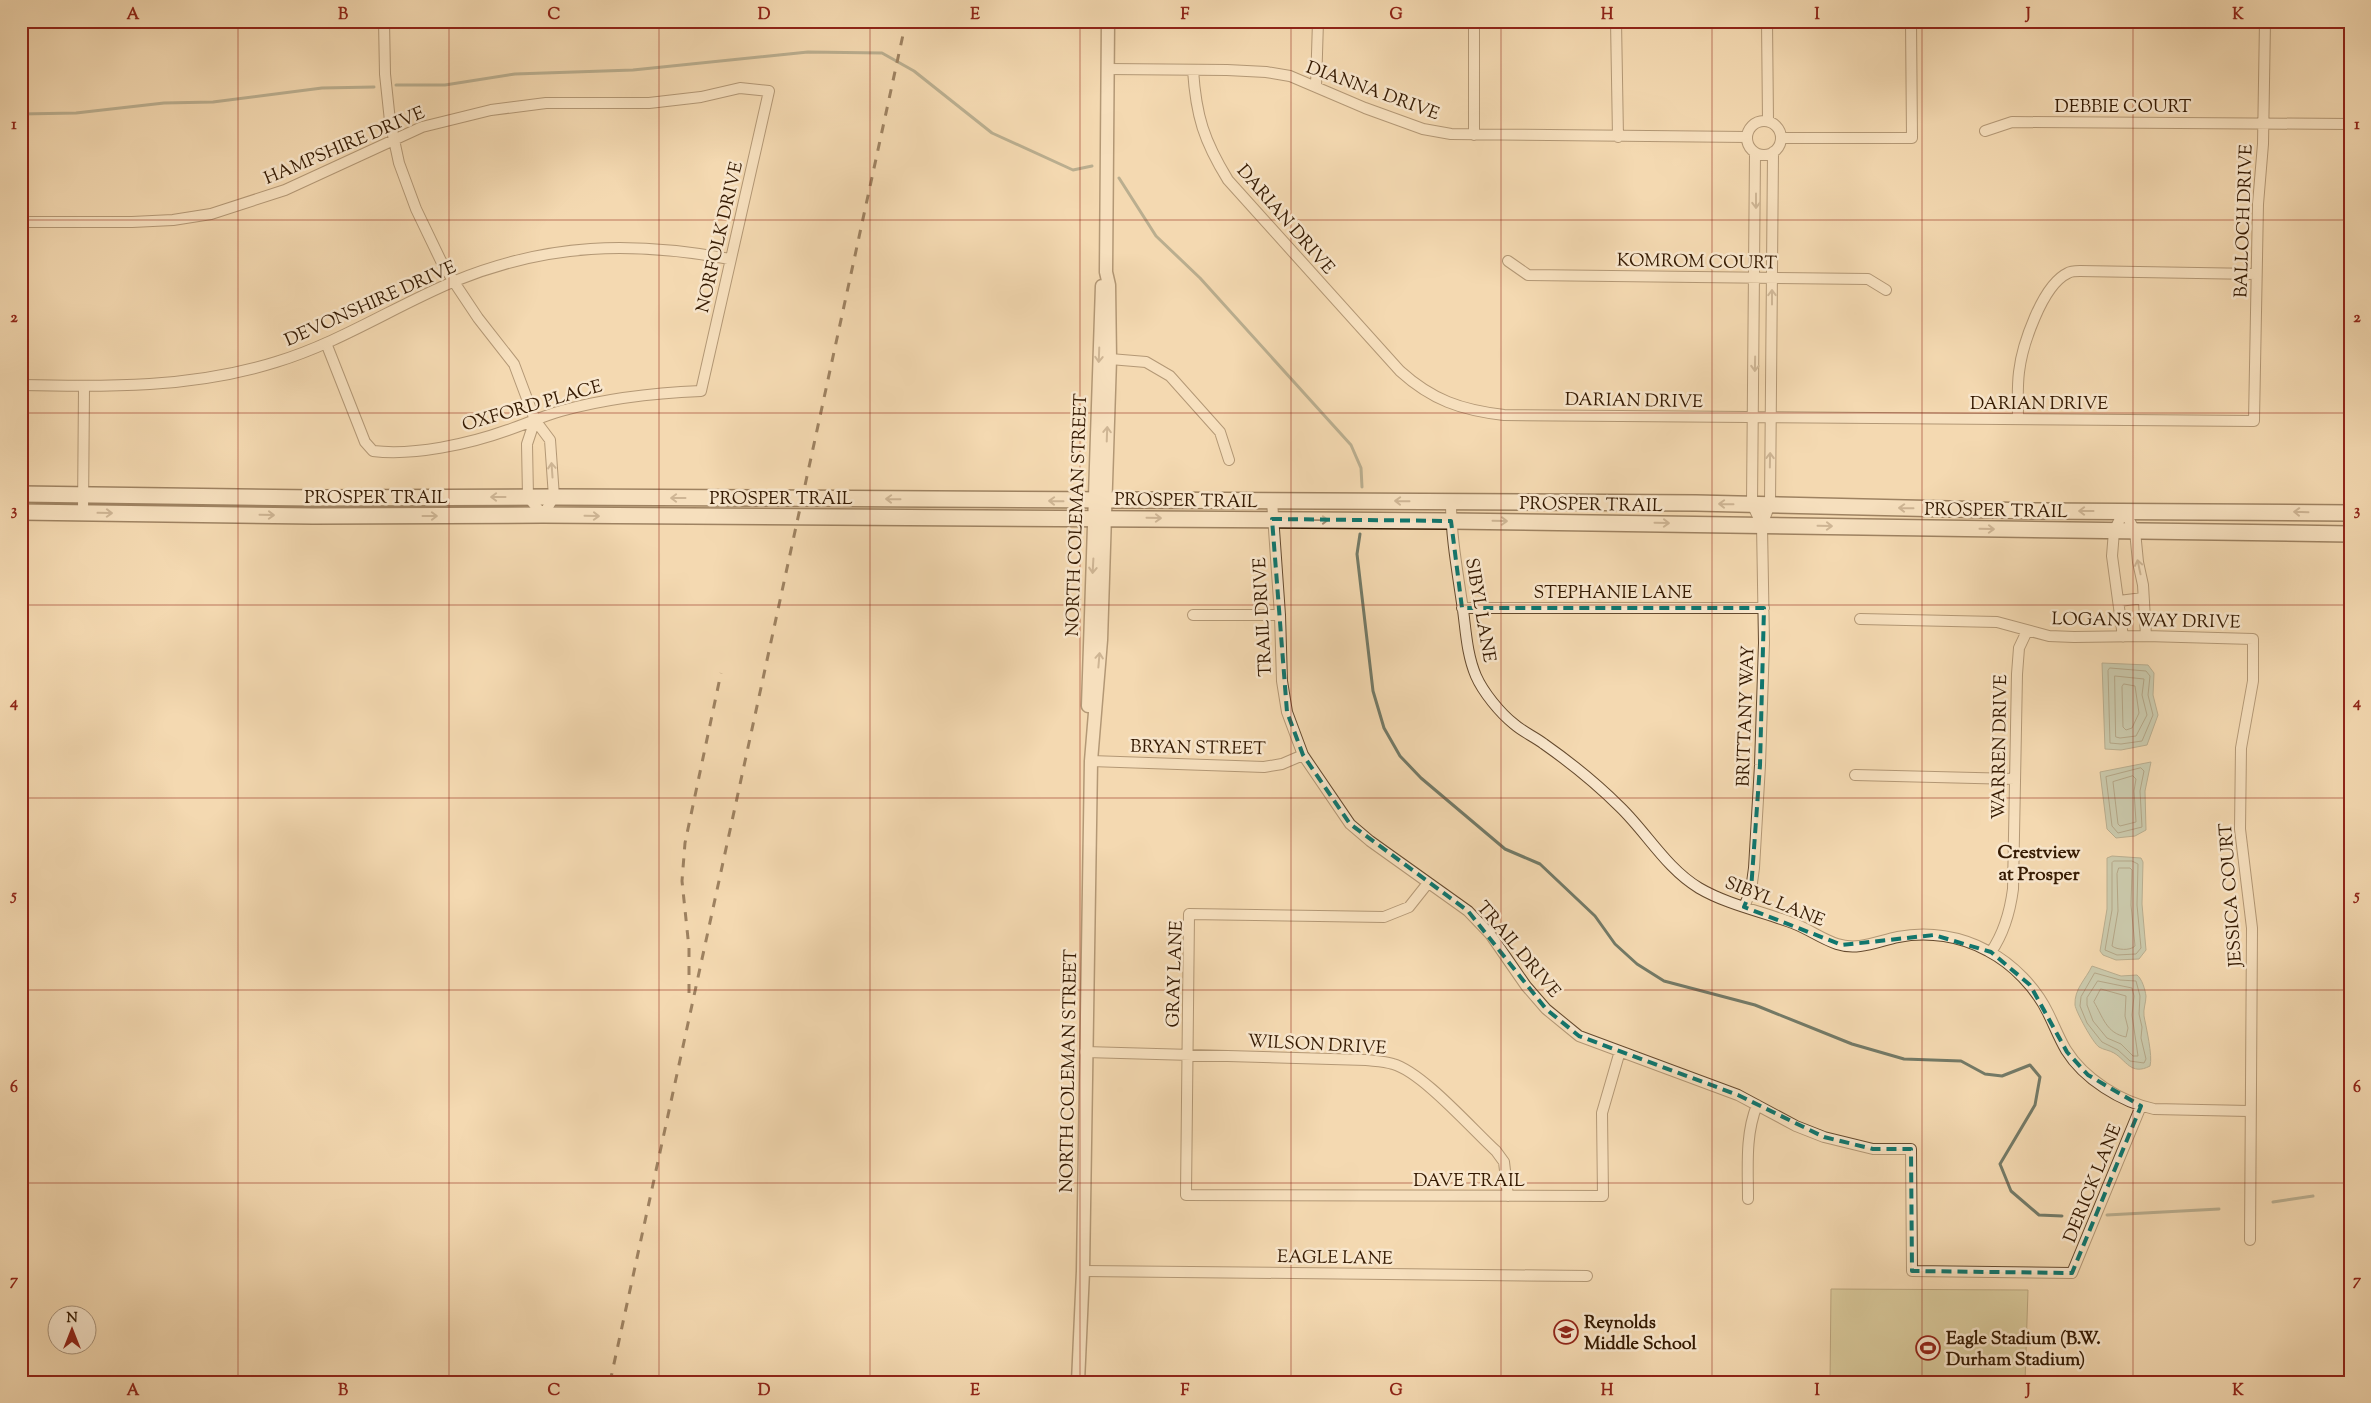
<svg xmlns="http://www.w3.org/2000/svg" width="2371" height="1403" viewBox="0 0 2371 1403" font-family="'Sorts Mill Goudy',serif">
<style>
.green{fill:#bfbe89;stroke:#7a6c46}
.water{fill:#9cbaaa;stroke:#737a67}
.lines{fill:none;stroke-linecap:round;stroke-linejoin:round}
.shore{stroke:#686a56;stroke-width:1}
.stream{stroke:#737a67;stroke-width:3}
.minor-casing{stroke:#654a2e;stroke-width:12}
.tertiary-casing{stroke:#654a2e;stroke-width:15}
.secondary-casing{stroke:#351a02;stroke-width:18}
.minor{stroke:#f8e6cc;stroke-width:10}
.tertiary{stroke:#f8e6cc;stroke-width:12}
.secondary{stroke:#f8e6cc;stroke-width:15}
.rail{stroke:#351a02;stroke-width:3;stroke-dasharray:9 9;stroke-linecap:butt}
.oneway{stroke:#a08a71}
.marked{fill:none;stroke:#0f766e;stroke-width:4;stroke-dasharray:10 6;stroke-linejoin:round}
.grid{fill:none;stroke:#8f2418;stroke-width:1;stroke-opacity:0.55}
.labels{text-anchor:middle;stroke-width:5;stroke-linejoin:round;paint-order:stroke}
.street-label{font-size:18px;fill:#351a02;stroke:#f8e6cc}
.poi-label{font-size:18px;font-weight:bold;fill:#351a02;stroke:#f8e6cc;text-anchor:start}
.neighbourhood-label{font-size:19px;font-weight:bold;fill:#351a02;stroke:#f8e6cc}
.neatline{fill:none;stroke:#8f2418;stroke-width:2}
.grid-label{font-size:16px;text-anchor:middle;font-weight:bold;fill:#8f2418}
</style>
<rect width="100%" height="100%" fill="#f4d9b1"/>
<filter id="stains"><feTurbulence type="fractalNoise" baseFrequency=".004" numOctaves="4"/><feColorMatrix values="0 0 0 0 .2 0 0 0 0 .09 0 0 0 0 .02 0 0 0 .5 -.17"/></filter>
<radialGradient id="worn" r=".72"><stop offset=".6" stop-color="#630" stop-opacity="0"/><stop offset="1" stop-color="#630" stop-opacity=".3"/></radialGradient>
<path class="green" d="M 1831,1289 L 2028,1290 L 2025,1382 L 1830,1382 Z"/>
<path class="water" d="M 2102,663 L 2148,665 L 2154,673 L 2153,695 L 2158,715 L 2147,745 L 2121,750 L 2105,749 Z
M 2151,762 L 2145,791 L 2146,830 L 2135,836 L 2116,838 L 2107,829 L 2100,772 Z
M 2112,856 L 2141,858 L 2143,862 L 2142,904 L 2146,950 L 2139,959 L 2116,960 L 2103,955 L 2100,951 L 2107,909 L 2107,858 Z
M 2092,966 L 2121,976 L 2137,975 C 2142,979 2145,989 2146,996 C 2146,1003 2143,1009 2144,1016 C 2146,1027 2153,1056 2150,1066 C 2131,1076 2126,1060 2114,1053 C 2109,1050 2104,1050 2099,1047 C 2093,1043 2076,1012 2075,1005 C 2074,989 2086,979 2092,966 Z"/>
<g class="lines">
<path class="shore" d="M 2110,668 L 2146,671 L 2150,676 L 2148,695 L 2153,715 L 2142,741 L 2121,744 L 2110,743 L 2108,671 Z
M 2115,676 L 2144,679 L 2142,695 L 2147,715 L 2136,736 L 2120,738 L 2116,737 Z
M 2124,684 L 2135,686 L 2139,713 L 2132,728 L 2126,730 L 2123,727 L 2122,687 Z
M 2141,768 L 2144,771 L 2140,791 L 2142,827 L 2118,833 L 2112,826 L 2106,777 Z
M 2133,776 L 2136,779 L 2134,791 L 2136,822 L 2120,826 L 2118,824 L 2113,782 Z
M 2114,861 L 2132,861 L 2138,864 L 2137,905 L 2141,948 L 2136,954 L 2117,955 L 2105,950 L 2112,910 L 2112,863 Z
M 2119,868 L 2130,868 L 2132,870 L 2131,905 L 2135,946 C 2130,951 2117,950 2112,946 L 2118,911 L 2117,874 Z
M 2095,973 L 2120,980 L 2136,981 L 2140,996 L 2139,1014 L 2142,1027 L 2141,1038 L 2146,1059 L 2144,1063 L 2130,1061 L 2118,1050 L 2102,1042 L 2087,1023 L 2080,1006 L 2081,997 Z
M 2098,981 L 2132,988 L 2134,996 L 2132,1015 L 2138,1056 L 2133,1056 L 2121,1044 L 2107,1038 L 2093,1021 L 2087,1005 L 2087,998 Z
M 2101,989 L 2126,996 L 2125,1016 L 2128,1028 L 2126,1037 C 2106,1033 2103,1017 2094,1002 Z"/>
<path class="stream" d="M 396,85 L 445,85 L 515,74 L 633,70 L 808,52 L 882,53 L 914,71 L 992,133 L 1073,170 L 1092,166
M 21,114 L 76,113 L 164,103 L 213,102 L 322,88 L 374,87
M 1119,178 L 1156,236 L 1200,278 L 1351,445 L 1361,468 L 1362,487
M 1360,534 L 1357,554 L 1373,691 L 1384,728 L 1400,756 L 1421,778 L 1505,849 L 1540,864 L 1595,916 L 1615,944 L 1637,964 L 1664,981 L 1755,1005 L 1852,1044 L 1904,1059 L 1961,1061 L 1985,1074 L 2002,1076 L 2030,1065 L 2040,1077 L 2035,1105 L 2000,1164 L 2011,1191 L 2039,1215 L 2062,1216
M 2273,1202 L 2313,1196
M 2107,1215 L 2219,1209"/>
<g class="minor-casing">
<path id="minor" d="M 384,21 L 385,74 L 390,121 L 399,163 L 416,209 L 441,261 L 454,282 L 478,318 L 514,364 L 535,420 L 550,440 L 554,497 L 543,515 L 528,497 L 527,444 L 535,420
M 1616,21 L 1618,137
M 1767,21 L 1768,121
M 1108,69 L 1227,70 L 1266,72 L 1290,76 L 1365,108 L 1423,129 L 1451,134 L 1747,137
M 1193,70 C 1196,116 1204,141 1228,180 L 1400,371 C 1432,400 1461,410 1504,415 L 2254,421 L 2258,204 L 2263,144 L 2265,21
M 1316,87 L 1318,21
M1747 138a17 17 0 1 1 34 0a17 17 0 1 1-34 0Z
M 1985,131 L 2012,122 L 2350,124
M 1474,135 L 1474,21
M 1782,138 L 1912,138 L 1911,21
M 1755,153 L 1752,504 L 1762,525
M 21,222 L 132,222 L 173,220 L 211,214 L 285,190 L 422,127 L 491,110 L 546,103 L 649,103 L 701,97 L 740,88 L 769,91 L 701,391 C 653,393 607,398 561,411 C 543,416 526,424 508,430 C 469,444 414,456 373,451 L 365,442 L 326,343
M 1508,261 L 1528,275 L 1868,279 L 1886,290
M 1110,359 L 1146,362 L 1170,376 L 1220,432 L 1229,460
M 21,385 C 107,387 193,388 276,362 C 339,343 395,306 455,281 C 548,243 632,241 730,259
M 2018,419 C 2018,404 2017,388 2019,372 C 2022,346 2042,285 2068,273 C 2071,271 2076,271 2080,271 L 2256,274
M 1272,501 L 1280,615 L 1282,681 L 1287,712 L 1303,755 L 1350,824 L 1370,841 L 1468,911 L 1490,934 L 1526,986 L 1546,1009 L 1579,1036 L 1738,1095 L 1796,1126 L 1824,1137 L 1873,1149 L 1911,1149 L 1912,1271 L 2072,1273 L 2141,1106
M 1451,502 C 1451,538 1458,574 1463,610 C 1466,632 1467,655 1476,676 C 1483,692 1500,713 1514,724 C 1523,732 1535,737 1544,744 C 1571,763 1597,784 1620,807 C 1647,833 1666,868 1699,888 C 1728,905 1764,912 1795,924 C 1810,930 1822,939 1837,944 C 1858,951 1878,941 1898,937 C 1928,931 1961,936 1988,951 C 2013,964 2036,988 2048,1013 C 2054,1025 2059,1038 2066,1050 C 2084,1079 2121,1102 2154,1109 L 2249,1111
M 2124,511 L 2135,531 L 2138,562 L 2143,585 L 2146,636
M 83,512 L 84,387
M 2119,601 L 2143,598
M 1462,608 L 1764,608
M 1193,615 L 1280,615
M 1860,619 L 1997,622 L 2049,636 L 2074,637 L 2146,636 L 2253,639 L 2253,681 L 2241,748 L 2240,829 L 2252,928 L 2250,1240
M 2123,637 L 2112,556 L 2114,531 L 2124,511
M 1091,761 L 1264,767 L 1282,764 L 1303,755
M 1855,775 L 2015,779
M 1428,883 L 1409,907 L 1384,917 L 1189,914 L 1186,1195 L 1603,1196 L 1602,1113 L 1620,1051
M 1744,907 L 1751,890 L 1754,868 L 1760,765 L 1764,643 L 1762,525 L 1770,504 L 1773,152
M 1991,952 C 2004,933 2010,912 2013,889 L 2017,674 L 2019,648 L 2027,631
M 1085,1052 L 1366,1060 C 1374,1061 1384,1061 1393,1064 C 1422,1072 1471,1128 1496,1151 L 1504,1162 L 1508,1196
M 1748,1199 C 1748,1167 1745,1135 1757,1105
M 1083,1271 L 1587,1276"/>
</g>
<g class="tertiary-casing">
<path id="tertiary" d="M 1088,706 L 1102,286
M 1078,1382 L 1083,1271 L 1091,761 L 1101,640 L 1110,359 L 1109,285 L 1106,272 L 1108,21"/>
</g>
<g class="secondary-casing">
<path id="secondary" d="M 21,494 L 314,498 L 554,497 L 1696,503 L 2037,511 L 2350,513
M 21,512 L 313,516 L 543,515 L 1451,521 L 2350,534"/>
</g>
<use href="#minor" class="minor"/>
<use href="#tertiary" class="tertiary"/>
<use href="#secondary" class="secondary"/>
<path class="rail" d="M 689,993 L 689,948 L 682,881 L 685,843 L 721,673
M 610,1382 L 906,21"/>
</g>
<defs><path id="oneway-shaft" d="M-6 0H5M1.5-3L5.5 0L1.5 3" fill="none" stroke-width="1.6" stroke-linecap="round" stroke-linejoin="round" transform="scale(1.25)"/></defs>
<g class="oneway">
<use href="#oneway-shaft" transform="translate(1756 201) rotate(90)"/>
<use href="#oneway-shaft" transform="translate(1772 297) rotate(-90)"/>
<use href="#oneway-shaft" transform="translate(1099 355) rotate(92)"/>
<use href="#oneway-shaft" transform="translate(1755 364) rotate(91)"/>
<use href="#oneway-shaft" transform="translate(1107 434) rotate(-88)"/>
<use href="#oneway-shaft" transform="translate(1770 460) rotate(-89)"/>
<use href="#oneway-shaft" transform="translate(552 470) rotate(-94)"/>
<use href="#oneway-shaft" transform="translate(498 497) rotate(180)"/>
<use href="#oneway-shaft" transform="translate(678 498) rotate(-180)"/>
<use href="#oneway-shaft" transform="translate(893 499) rotate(-179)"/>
<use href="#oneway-shaft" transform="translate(1056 501) rotate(-179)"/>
<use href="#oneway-shaft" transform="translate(1402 501) rotate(-179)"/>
<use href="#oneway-shaft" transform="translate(1726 504) rotate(-179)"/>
<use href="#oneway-shaft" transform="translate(1906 508) rotate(-179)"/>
<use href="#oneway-shaft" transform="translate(2086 511) rotate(-180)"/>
<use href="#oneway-shaft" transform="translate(2301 512) rotate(-178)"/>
<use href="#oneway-shaft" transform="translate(105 513) rotate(1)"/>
<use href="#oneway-shaft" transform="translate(267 515) rotate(1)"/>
<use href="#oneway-shaft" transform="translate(430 516)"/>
<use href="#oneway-shaft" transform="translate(592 516) rotate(1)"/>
<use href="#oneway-shaft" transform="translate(1154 518) rotate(1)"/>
<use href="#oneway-shaft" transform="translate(1321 520)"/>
<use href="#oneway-shaft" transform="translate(1500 521) rotate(1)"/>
<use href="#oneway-shaft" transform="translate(1662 523) rotate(1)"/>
<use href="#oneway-shaft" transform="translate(1825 526) rotate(1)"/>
<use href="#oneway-shaft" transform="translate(1987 529) rotate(1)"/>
<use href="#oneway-shaft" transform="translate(1093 566) rotate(93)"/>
<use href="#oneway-shaft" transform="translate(2139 567) rotate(-102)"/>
<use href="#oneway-shaft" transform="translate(1099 660) rotate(-85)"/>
</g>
<path d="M0 0H2371V1403H0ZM 1272,519 L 1451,521 L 1462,608 L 1764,608 L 1760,765 L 1751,890 L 1744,907 L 1842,945 L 1934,935 L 1991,952 L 2030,985 L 2067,1052 L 2088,1075 L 2141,1106 L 2072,1273 L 1912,1271 L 1911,1149 L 1873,1149 L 1824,1137 L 1738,1095 L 1579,1036 L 1546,1009 L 1468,911 L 1350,824 L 1303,755 L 1287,712 Z" fill="#f4d9b1" fill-opacity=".55" fill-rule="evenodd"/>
<path class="marked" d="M 1272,519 L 1451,521 L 1462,608 L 1764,608 L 1760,765 L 1751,890 L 1744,907 L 1842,945 L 1934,935 L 1991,952 L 2030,985 L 2067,1052 L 2088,1075 L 2141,1106 L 2072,1273 L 1912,1271 L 1911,1149 L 1873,1149 L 1824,1137 L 1738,1095 L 1579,1036 L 1546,1009 L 1468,911 L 1350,824 L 1303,755 L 1287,712 Z"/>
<path class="grid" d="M 238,21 L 238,1382M 449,21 L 449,1382M 659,21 L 659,1382M 870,21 L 870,1382M 1080,21 L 1080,1382M 1291,21 L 1291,1382M 1501,21 L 1501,1382M 1712,21 L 1712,1382M 1922,21 L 1922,1382M 2133,21 L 2133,1382M 21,220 L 2350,220M 21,413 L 2350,413M 21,605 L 2350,605M 21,798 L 2350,798M 21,990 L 2350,990M 21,1183 L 2350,1183"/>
<defs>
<g id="school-ring" transform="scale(1.25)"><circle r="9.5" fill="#f8e6cc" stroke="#8f2418" stroke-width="1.5"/><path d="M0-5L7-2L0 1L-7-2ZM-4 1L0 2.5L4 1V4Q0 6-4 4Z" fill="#8f2418"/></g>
<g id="stadium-ring" transform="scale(1.25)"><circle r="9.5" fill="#f8e6cc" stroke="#8f2418" stroke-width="1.5"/><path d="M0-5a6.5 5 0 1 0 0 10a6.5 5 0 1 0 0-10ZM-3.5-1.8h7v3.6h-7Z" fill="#8f2418"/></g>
</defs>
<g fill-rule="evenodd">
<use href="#school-ring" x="1566" y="1332"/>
<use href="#stadium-ring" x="1928" y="1348"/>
</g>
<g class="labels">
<g class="street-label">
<text transform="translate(1373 90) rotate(20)" y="6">DIANNA DRIVE</text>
<text x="2123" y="112">DEBBIE COURT</text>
<text transform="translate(344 145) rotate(-23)" y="6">HAMPSHIRE DRIVE</text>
<text transform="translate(1286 219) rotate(49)" y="6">DARIAN DRIVE</text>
<text transform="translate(2243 221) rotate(-88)" y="6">BALLOCH DRIVE</text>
<text transform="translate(719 237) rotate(-77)" y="6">NORFOLK DRIVE</text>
<text transform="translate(1697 261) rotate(1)" y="6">KOMROM COURT</text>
<text transform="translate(370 303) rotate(-24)" y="6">DEVONSHIRE DRIVE</text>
<text transform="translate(1634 400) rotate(1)" y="6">DARIAN DRIVE</text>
<text x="2039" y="409">DARIAN DRIVE</text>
<text transform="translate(532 405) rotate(-16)" y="6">OXFORD PLACE</text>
<text x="376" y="503">PROSPER TRAIL</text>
<text x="781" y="504">PROSPER TRAIL</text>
<text transform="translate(1186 500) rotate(1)" y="6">PROSPER TRAIL</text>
<text transform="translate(1591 504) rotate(1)" y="6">PROSPER TRAIL</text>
<text transform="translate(1996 510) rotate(1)" y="6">PROSPER TRAIL</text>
<text transform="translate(1076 515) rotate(-88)" y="6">NORTH COLEMAN STREET</text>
<text x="1613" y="598">STEPHANIE LANE</text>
<text transform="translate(1481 610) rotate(80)" y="6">SIBYL LANE</text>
<text transform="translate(1262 617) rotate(-93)" y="6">TRAIL DRIVE</text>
<text transform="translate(2146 620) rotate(1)" y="6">LOGANS WAY DRIVE</text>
<text transform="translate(1745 716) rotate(-88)" y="6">BRITTANY WAY</text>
<text transform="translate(1198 747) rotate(1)" y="6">BRYAN STREET</text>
<text transform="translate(1999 747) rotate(-89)" y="6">WARREN DRIVE</text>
<text transform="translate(2230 895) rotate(-94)" y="6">JESSICA COURT</text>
<text transform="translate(1775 901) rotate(22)" y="6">SIBYL LANE</text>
<text transform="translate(1519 949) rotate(50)" y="6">TRAIL DRIVE</text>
<text transform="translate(1174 974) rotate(-88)" y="6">GRAY LANE</text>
<text transform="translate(1317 1044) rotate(3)" y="6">WILSON DRIVE</text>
<text transform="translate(1068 1071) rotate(-89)" y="6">NORTH COLEMAN STREET</text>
<text x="1469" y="1186">DAVE TRAIL</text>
<text transform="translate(2092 1183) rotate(-68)" y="6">DERICK LANE</text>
<text transform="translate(1335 1257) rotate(1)" y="6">EAGLE LANE</text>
</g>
<g class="poi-label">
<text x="1584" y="1328">Reynolds<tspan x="1584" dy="21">Middle School</tspan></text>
<text x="1946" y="1344">Eagle Stadium (B.W.<tspan x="1946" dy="21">Durham Stadium)</tspan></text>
</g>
<g class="neighbourhood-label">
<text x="2039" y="858">Crestview<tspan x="2039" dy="22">at Prosper</tspan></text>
</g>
</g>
<rect width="2371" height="1403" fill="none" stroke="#f4d9b1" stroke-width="55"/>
<g transform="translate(72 1330)"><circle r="24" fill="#f8e6cc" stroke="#aa947b"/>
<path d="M0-4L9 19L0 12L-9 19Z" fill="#8f2418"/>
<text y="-8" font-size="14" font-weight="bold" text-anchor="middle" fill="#351a02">N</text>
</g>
<rect x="28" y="28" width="2316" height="1348" class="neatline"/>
<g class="grid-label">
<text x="133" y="19">A</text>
<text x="343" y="19">B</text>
<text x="554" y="19">C</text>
<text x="764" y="19">D</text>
<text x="975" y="19">E</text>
<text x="1185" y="19">F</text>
<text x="1396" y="19">G</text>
<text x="1607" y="19">H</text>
<text x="1817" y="19">I</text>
<text x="2028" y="19">J</text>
<text x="2238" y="19">K</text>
<text x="14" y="129">1</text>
<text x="2357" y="129">1</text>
<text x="14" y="322">2</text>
<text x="2357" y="322">2</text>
<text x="14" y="515">3</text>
<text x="2357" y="515">3</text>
<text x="14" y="707">4</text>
<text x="2357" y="707">4</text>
<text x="14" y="900">5</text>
<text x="2357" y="900">5</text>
<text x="14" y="1092">6</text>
<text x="2357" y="1092">6</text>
<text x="14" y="1285">7</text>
<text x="2357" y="1285">7</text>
<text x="133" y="1395">A</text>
<text x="343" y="1395">B</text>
<text x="554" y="1395">C</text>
<text x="764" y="1395">D</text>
<text x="975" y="1395">E</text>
<text x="1185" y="1395">F</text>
<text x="1396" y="1395">G</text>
<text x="1607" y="1395">H</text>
<text x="1817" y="1395">I</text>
<text x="2028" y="1395">J</text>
<text x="2238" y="1395">K</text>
</g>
<rect width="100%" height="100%" filter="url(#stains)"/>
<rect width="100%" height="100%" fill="url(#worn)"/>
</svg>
